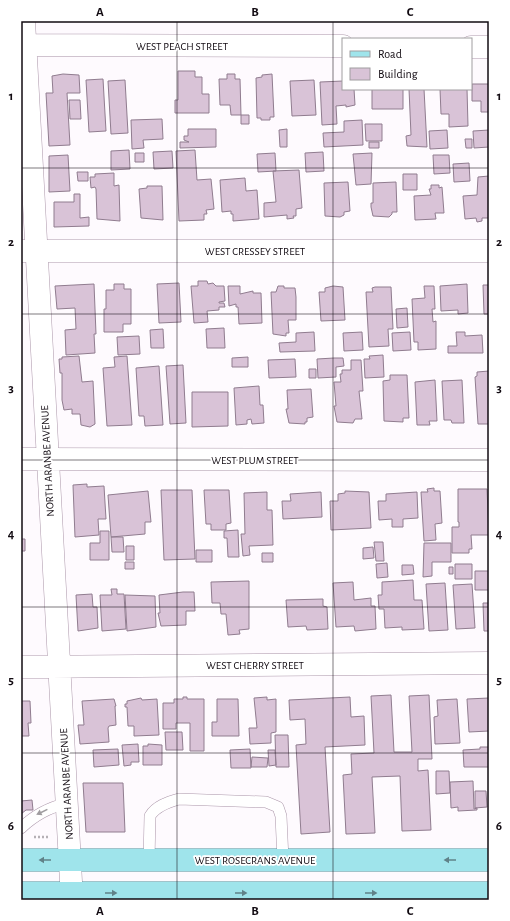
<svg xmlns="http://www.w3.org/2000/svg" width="510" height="921" viewBox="0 0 510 921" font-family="'Alegreya Sans',sans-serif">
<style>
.building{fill:#d9c3d7;stroke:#907c8f}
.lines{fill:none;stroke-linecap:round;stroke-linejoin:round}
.service-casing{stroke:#ac97aa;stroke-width:12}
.minor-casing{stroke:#ac97aa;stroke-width:23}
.primary-casing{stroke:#448c96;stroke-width:23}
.path{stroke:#b5b0b5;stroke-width:2.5;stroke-dasharray:2 2;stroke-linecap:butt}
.service{stroke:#fff;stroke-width:11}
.minor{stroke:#fff;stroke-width:22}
.primary{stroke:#9fe4eb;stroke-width:22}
.oneway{fill:#a09da0}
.oneway2{fill:#608289}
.grid{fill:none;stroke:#120b12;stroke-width:1;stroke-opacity:0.55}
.labels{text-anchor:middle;stroke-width:3.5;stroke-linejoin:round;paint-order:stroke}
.street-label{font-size:11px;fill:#120b12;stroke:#fff}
.neatline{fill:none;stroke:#120b12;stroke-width:1.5}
.grid-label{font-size:13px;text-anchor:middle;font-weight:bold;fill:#120b12}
</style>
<rect width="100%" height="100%" fill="#fefafe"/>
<path class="building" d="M 178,71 L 195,71 L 195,77 L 202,77 L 202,94 L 209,94 L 209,113 L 175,113 L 175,100 L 178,100 Z
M 63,74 L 79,75 L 80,93 L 67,93 L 70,145 L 49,146 L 46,93 L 53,93 L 52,76 Z
M 227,74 L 235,74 L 235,79 L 240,79 L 241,115 L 231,115 L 230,105 L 220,105 L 219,79 L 227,79 Z
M 272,74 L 274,117 L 270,117 L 270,120 L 261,120 L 261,118 L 257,118 L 256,78 L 262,77 L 262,75 Z
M 103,79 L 106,131 L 89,132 L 86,80 Z
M 125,80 L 128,133 L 111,134 L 108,81 Z
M 314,80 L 316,115 L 292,116 L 290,81 Z
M 343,81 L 343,89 L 354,89 L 355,105 L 346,107 L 346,105 L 336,106 L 337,124 L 322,125 L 320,82 Z
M 472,84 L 489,84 L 489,112 L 481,112 L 481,101 L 472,101 Z
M 372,89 L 403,89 L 403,109 L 372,109 Z
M 409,89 L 424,89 L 427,147 L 407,146 L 406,136 L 411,135 Z
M 440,89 L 467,89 L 468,126 L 449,127 L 449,114 L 441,114 Z
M 69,100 L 80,100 L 81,119 L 70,119 Z
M 241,115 L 249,115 L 249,124 L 241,124 Z
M 162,119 L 163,139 L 143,140 L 144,148 L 132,149 L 131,120 Z
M 362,120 L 363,145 L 324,147 L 323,133 L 344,132 L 344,121 Z
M 365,124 L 382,124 L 382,141 L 366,141 Z
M 188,129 L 216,129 L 216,147 L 180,148 L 180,142 L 189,142 L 184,140 L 184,136 L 188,136 Z
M 287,129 L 287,147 L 280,147 L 279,130 Z
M 447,130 L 448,148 L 430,149 L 429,131 Z
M 489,130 L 489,147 L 474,148 L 473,131 Z
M 465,139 L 472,139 L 472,148 L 466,148 Z
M 369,142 L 379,142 L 379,148 L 369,148 Z
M 129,150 L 130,169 L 111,170 L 111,151 Z
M 195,150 L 197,180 L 211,179 L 214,209 L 206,210 L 207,214 L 204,214 L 204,220 L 179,221 L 176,151 Z
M 172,151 L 173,168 L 154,169 L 153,152 Z
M 323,152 L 324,171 L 306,172 L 305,153 Z
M 135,153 L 144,153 L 144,162 L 135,162 Z
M 275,153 L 276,171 L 258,172 L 257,154 Z
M 372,153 L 371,184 L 356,185 L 353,154 Z
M 68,155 L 70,191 L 49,192 L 49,156 Z
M 433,155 L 449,155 L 450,173 L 434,174 Z
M 469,163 L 470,181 L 454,182 L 453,164 Z
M 299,170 L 302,208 L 296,209 L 296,216 L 293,216 L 294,218 L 287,219 L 287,215 L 264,217 L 264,203 L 276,202 L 273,171 Z
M 77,172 L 88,172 L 88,181 L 78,181 Z
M 114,173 L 114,186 L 119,185 L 120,221 L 97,219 L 96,189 L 95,187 L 91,188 L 90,177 L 95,177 L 95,174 Z
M 403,174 L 417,174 L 417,190 L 403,190 Z
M 489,176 L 489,218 L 482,218 L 482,221 L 477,222 L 476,218 L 465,219 L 463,196 L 477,195 L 478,177 Z
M 245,178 L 246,191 L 257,190 L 259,219 L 233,221 L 233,214 L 231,214 L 231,211 L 222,212 L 220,180 Z
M 348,182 L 350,211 L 344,212 L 344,215 L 340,217 L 325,216 L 324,183 Z
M 396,182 L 397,212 L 392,212 L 392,214 L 389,217 L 373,216 L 371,207 L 371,203 L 373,203 L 373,183 Z
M 431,185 L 439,185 L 439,188 L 442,187 L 444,213 L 435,213 L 436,219 L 415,220 L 414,196 L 431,195 L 429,189 L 431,189 Z
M 147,186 L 162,186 L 163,220 L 141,218 L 139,189 L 147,188 Z
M 74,194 L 80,194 L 80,218 L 89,217 L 89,226 L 54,227 L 54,202 L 74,202 Z
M 198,281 L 207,281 L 208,284 L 213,283 L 216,286 L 224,286 L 225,301 L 219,302 L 219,303 L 224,303 L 225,307 L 219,307 L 219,310 L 207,311 L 208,322 L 194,323 L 191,286 L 198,286 Z
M 179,283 L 181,322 L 159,323 L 157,284 Z
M 94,284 L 96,334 L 94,334 L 95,353 L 66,355 L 65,330 L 76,329 L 75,308 L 57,309 L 55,286 Z
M 114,284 L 124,284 L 124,289 L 131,289 L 131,324 L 123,324 L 123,332 L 104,332 L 104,309 L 106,309 L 106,290 L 114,290 Z
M 467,284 L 468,313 L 458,314 L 458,310 L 441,311 L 440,286 Z
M 483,285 L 489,285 L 489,314 L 484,314 Z
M 228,286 L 240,286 L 240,294 L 253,291 L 253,293 L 261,293 L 262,323 L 239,324 L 238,307 L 236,307 L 236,304 L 229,306 Z
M 278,286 L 284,286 L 284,288 L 295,288 L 296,297 L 296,320 L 288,320 L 289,333 L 286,333 L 286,336 L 273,334 L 271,292 L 276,292 Z
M 333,286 L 343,287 L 345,320 L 321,321 L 319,292 L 325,292 L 325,288 Z
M 424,286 L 434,286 L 435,309 L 432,309 L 433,322 L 436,321 L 436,349 L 418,350 L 418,342 L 414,342 L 412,299 L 425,298 Z
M 375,287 L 391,287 L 393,329 L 388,329 L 389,346 L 369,347 L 366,292 L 373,292 L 372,288 Z
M 407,308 L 408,327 L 397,328 L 396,309 Z
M 224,328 L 225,348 L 207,348 L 206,329 Z
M 163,329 L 164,348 L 151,348 L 150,330 Z
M 314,332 L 315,351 L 280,352 L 279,343 L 296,342 L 296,333 Z
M 362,332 L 363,350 L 344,351 L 343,333 Z
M 410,332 L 411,350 L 393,351 L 392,333 Z
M 456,332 L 465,332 L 465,336 L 482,335 L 483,353 L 448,353 L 448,346 L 457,346 Z
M 139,336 L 140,354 L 118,355 L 117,337 Z
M 383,355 L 384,377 L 365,378 L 364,359 L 370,359 L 369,356 Z
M 79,356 L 82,382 L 93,381 L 95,424 L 90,427 L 81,425 L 80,414 L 72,414 L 72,409 L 64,410 L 62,400 L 62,373 L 60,373 L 59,359 L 62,359 L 62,357 Z
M 127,356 L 132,425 L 107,426 L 103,368 L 115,367 L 114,357 Z
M 248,357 L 248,367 L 232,367 L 232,358 Z
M 334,358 L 343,358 L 344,366 L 336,367 L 336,377 L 318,378 L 317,359 Z
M 295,359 L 296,377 L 269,378 L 268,360 Z
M 351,360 L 361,360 L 363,391 L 359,391 L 362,419 L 355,419 L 353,423 L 337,422 L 334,406 L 336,406 L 334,382 L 341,382 L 340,374 L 342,374 L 342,370 L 351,370 Z
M 183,365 L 186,423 L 170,424 L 166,366 Z
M 159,366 L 163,425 L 145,426 L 144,416 L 139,416 L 136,368 Z
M 309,369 L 316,369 L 316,378 L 309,378 Z
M 489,371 L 489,424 L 478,424 L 475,377 L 477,376 L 477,372 Z
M 390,375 L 407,375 L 409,418 L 403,418 L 403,422 L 384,421 L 383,381 L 390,380 Z
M 435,380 L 437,421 L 429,421 L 430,425 L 417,425 L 415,382 Z
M 462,380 L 464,423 L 452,423 L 451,420 L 444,420 L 442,381 Z
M 259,386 L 260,405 L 263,405 L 264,423 L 252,424 L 251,419 L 247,420 L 247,424 L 236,425 L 234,388 Z
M 311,389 L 313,417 L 307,418 L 307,422 L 305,422 L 305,424 L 289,423 L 286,409 L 288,409 L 287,390 Z
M 192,392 L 228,392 L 228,426 L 192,427 Z
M 87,484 L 87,487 L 104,486 L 106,519 L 98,519 L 99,535 L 75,537 L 73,485 Z
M 434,488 L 434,491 L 440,491 L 442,523 L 435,524 L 436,540 L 424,541 L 421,492 L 428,492 L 427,489 Z
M 458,489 L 487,489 L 489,535 L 471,535 L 472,549 L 469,549 L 469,553 L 452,553 L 452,527 L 459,527 L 459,522 L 458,522 Z
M 161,490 L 192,490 L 195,559 L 164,560 Z
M 204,490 L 229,490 L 231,523 L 226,524 L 226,530 L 211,530 L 211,524 L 206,524 Z
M 148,491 L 151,522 L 145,522 L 145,534 L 111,537 L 108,495 Z
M 345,491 L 369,492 L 371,528 L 331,530 L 330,501 L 338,501 L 338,494 L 345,493 Z
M 267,492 L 267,510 L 272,510 L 273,545 L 249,546 L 250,555 L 243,556 L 241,534 L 245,534 L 244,493 Z
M 321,492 L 322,517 L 283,519 L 282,501 L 291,501 L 290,494 Z
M 417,492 L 418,518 L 403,519 L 403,527 L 392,527 L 392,519 L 379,520 L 378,501 L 386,501 L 386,494 Z
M 238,530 L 239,557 L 228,557 L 227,538 L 224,538 L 224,531 Z
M 100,531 L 109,531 L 109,560 L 90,560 L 90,543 L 100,543 Z
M 111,537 L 123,537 L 124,552 L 112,552 Z
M 21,539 L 25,539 L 25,551 L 21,551 Z
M 374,542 L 383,542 L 384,561 L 376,561 Z
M 424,543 L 451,543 L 451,562 L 432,562 L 432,576 L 423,577 Z
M 126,546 L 134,546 L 134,560 L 126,560 Z
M 373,547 L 374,558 L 363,559 L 363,548 Z
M 196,550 L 212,550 L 212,562 L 196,562 Z
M 262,553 L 273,553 L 273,562 L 262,562 Z
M 125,562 L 134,562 L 134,569 L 125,569 Z
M 387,563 L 388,577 L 377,578 L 376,564 Z
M 455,564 L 472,564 L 472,579 L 455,579 Z
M 402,565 L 413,565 L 414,574 L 402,575 Z
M 449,567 L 453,567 L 453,574 L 449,574 Z
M 475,571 L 489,571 L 489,590 L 475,590 Z
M 413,580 L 414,600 L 422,600 L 424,629 L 402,630 L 402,627 L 385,628 L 384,609 L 379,609 L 378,595 L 382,595 L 382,582 Z
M 249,581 L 249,629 L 239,630 L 240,634 L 228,635 L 226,614 L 221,614 L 220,603 L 212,603 L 211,582 Z
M 353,582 L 354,600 L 371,598 L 371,606 L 375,606 L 376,629 L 355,631 L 354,626 L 336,627 L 333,583 Z
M 445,583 L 448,630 L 429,631 L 426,584 Z
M 472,584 L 475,628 L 456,629 L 453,585 Z
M 111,589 L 117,589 L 117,594 L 124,594 L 126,629 L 102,631 L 100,595 L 112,595 Z
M 183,592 L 194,592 L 195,611 L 186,611 L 186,625 L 161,626 L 158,613 L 160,613 L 159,595 Z
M 92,594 L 93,607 L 97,607 L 98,628 L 78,631 L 76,595 Z
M 125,595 L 155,596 L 156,627 L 127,631 Z
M 323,599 L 323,606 L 327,607 L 328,629 L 307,630 L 306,626 L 288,627 L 286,600 Z
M 483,603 L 489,603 L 489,631 L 484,631 Z
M 391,695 L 394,752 L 412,752 L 409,696 L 429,695 L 432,759 L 418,759 L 418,771 L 428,770 L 431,830 L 402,831 L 400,776 L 372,777 L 375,833 L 346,834 L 343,775 L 352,774 L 351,754 L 374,753 L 371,696 Z
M 183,697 L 187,697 L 187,699 L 204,699 L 204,751 L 190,751 L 190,723 L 176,723 L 176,729 L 163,729 L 163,703 L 174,703 L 174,699 L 183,699 Z
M 267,697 L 267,700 L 276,699 L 276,732 L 271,733 L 271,743 L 250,744 L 249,728 L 257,728 L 254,698 Z
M 350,697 L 351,717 L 364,716 L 365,745 L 325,747 L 330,832 L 301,834 L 296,745 L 306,744 L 305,719 L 290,720 L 289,700 Z
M 141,698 L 142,700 L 157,699 L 159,735 L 134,736 L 134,726 L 128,726 L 127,707 L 125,707 L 125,704 L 127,704 L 127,701 Z
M 489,698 L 489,731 L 469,732 L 467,699 Z
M 114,699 L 116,706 L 115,706 L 116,725 L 109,726 L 108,728 L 109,742 L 80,744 L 78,725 L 84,725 L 82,701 Z
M 217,699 L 238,699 L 239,736 L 212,736 L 212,722 L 217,722 Z
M 457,699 L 460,743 L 435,744 L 434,717 L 438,716 L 437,700 Z
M 21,701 L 30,701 L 31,723 L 28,723 L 29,736 L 21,736 Z
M 165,732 L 182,732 L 183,750 L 166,750 Z
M 275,735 L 288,735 L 289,767 L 276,767 Z
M 138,744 L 139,762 L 131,762 L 131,765 L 124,766 L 122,745 Z
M 148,744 L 162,745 L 162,765 L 143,765 L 143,746 L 148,746 Z
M 480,747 L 489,747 L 489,767 L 464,767 L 463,750 L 480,749 Z
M 118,749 L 119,765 L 94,767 L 93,750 Z
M 250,749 L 251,768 L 231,768 L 230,750 Z
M 268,750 L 275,750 L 276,765 L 269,766 Z
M 252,757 L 268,758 L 267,767 L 251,767 Z
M 436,771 L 449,771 L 450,793 L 436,794 Z
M 473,781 L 474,809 L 477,808 L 477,810 L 458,811 L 458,807 L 451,808 L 450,782 Z
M 83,783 L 123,783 L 125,832 L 86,832 Z
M 475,791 L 486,791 L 487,807 L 475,808 Z
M 32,800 L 33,810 L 26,810 L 21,814 L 21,801 Z"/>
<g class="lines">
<g class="service-casing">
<path id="service" d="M 21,828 C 35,815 48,808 67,803
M 149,860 L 150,816 C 156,806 168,802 179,799 L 266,802 L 278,807 L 281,816 L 283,860"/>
</g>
<g class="minor-casing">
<path id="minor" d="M 24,21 L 72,900
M 21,45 L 343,46
M 471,47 L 489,47
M 22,251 L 489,251
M 21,459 L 489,460
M 21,667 L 489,663"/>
</g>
<g class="primary-casing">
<path id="primary" d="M 21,860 L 489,860
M 21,893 L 489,893"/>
</g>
<path class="path" d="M 34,837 L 49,837"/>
<use href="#service" class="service"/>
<use href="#minor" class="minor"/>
<use href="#primary" class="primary"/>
</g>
<defs><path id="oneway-solid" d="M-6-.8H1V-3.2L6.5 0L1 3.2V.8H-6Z"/></defs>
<use class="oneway" href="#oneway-solid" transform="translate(42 812) rotate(154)"/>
<g class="oneway2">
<use href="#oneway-solid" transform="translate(45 860) rotate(180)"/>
<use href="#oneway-solid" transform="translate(450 860) rotate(180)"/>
<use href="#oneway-solid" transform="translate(111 893)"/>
<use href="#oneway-solid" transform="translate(241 893)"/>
<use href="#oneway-solid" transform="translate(371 893)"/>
</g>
<path class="grid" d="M 177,21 L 177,900M 333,21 L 333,900M 21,168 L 489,168M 21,314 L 489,314M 21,460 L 489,460M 21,607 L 489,607M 21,753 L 489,753"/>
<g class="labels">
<g class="street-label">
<text x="182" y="50">WEST PEACH STREET</text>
<text x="255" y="255">WEST CRESSEY STREET</text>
<text x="255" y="464">WEST PLUM STREET</text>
<text transform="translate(47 461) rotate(-93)" y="4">NORTH ARANBE AVENUE</text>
<text x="255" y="669">WEST CHERRY STREET</text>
<text transform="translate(66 784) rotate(-93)" y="4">NORTH ARANBE AVENUE</text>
<text x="255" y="864">WEST ROSECRANS AVENUE</text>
</g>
</g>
<rect width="510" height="921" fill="none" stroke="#ffffff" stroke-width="44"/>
<rect x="342" y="38" width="130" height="52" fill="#ffffff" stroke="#a09da0"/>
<rect x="350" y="51" width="20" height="6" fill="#9fe4eb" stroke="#a09da0"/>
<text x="378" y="58" font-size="12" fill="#120b12">Road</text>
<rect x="350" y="68" width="20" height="12" fill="#d9c3d7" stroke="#a09da0"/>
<text x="378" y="78" font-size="12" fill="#120b12">Building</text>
<rect x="22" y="22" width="466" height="877" class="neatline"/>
<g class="grid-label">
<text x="100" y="16">A</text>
<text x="255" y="16">B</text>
<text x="410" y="16">C</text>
<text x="11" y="100">1</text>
<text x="499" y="100">1</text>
<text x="11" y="246">2</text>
<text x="499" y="246">2</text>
<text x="11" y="392">3</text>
<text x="499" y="392">3</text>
<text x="11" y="538">4</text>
<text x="499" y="538">4</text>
<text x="11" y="684">5</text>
<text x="499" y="684">5</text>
<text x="11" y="830">6</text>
<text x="499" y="830">6</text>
<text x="100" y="915">A</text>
<text x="255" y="915">B</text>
<text x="410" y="915">C</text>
</g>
</svg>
